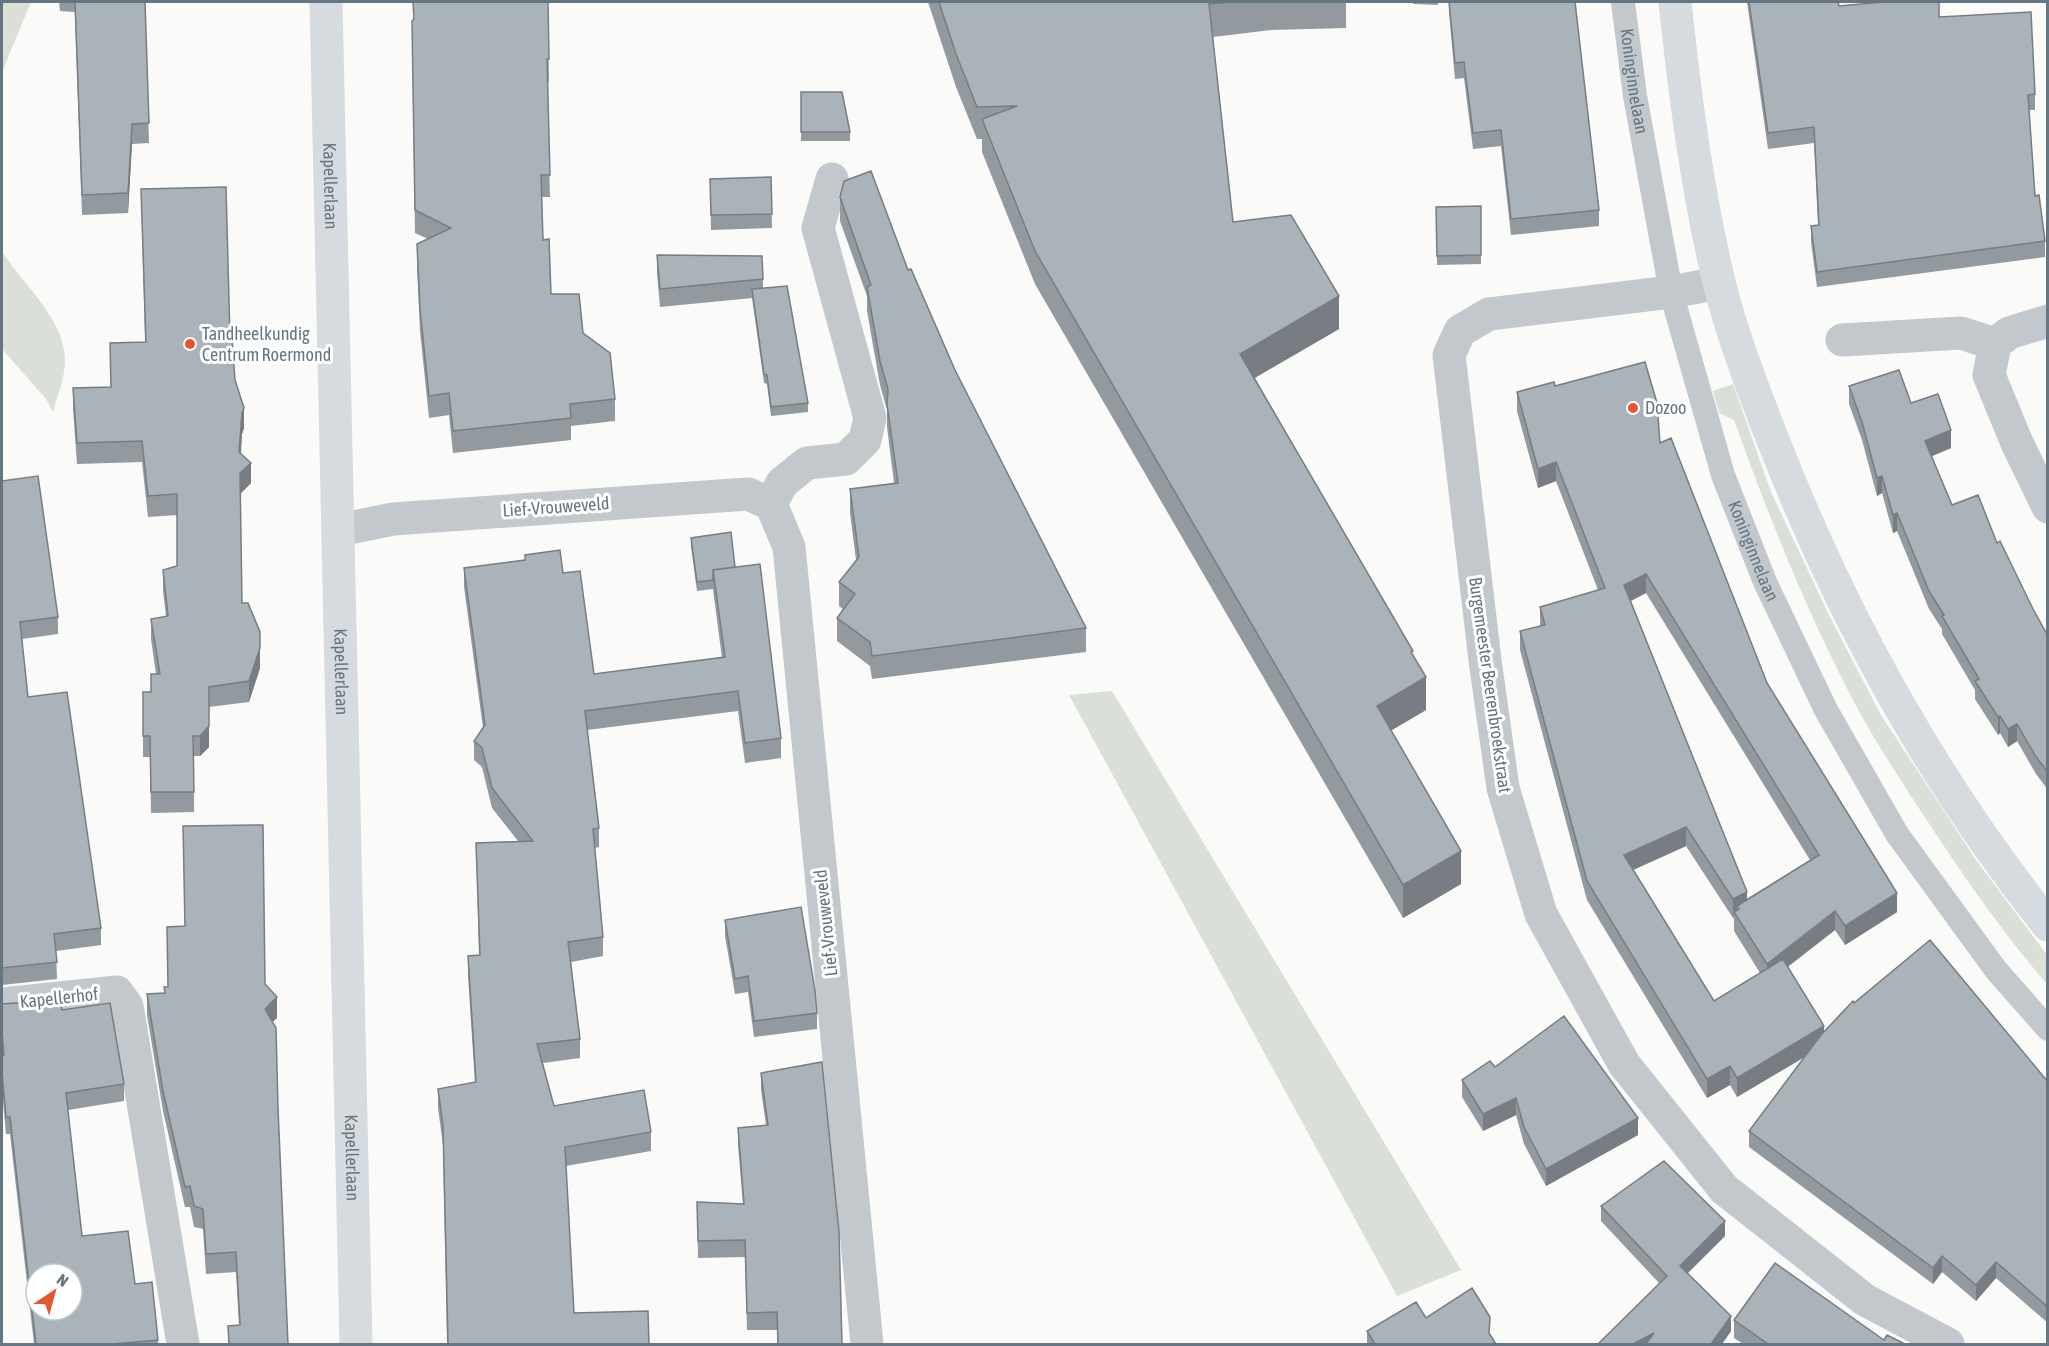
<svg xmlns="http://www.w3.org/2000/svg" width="2049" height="1346" viewBox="0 0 2049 1346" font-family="'Asap Condensed',sans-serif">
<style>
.green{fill:#dadfd7}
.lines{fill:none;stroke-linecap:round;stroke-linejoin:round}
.lane{stroke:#c3c8cc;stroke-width:24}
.street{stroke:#c3c8cc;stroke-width:33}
.secondary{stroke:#d6dbdf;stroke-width:33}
.wall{fill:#929a9f;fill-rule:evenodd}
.shaded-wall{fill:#777d82}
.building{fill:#aab3b9;stroke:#777d82;stroke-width:1.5;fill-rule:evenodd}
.poi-dot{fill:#e4572e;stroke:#fff;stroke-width:2}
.labels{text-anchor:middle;stroke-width:6;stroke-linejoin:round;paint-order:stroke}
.street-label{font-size:18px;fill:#657683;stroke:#fff}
.poi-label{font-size:18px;fill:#657683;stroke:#fff;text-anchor:start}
</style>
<rect width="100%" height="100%" fill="#fafaf8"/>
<path class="green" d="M 2,2 L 31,2 L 2,72 Z
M 2,251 C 23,286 73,325 64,372 C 62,386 56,399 53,412 L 46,399 L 2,349 Z
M 1733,384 L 1771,492 L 1830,617 L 1881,715 L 1976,860 L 2047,955 L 2047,984 C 2002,932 1962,874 1924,816 C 1899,778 1874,740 1853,700 C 1806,610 1768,515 1734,420 L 1719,413 L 1713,391 Z
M 1112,691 L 1461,1270 L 1397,1296 L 1069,695 Z"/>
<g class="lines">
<path class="lane" id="s1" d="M 1623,2 L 1635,96 L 1671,292 L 1723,475 L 1765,582 L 1826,710 L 1897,834 L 1996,970 L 2048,1029"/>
<path class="street" d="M 1719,283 L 1671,292 L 1489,314 L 1460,331 L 1449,355 L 1485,660 L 1503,788 L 1541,914 L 1624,1064 L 1724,1189 L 1865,1300 L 1948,1344
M 1842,340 L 1961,333 L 1995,344
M 1995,344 L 1989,375 L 2017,443 L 2048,507
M 1995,344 L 2009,333 L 2048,321
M 771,504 L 782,483 L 807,463 L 846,459 L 865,440 L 870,418 L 818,228 L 832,179
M 339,530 L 393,519 L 748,494 L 771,504 L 789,547 L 867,1344
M 2,1004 L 117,992 L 127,1006 L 183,1344"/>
<g class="secondary">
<path id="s2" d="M 326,2 L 356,1344"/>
<path d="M 1675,2 C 1685,96 1697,190 1719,282 C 1733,338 1754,392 1775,445 C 1842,616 1933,781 2048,925"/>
</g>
</g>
<path class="wall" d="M 59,2 L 145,2 L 149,143 L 132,144 L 128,213 L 82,215 L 75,12 L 60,11 Z
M 413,2 L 548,2 L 549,82 L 547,82 L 550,197 L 542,197 L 543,240 L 551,294 L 583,333 L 615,399 L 615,421 L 571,426 L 571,440 L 453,453 L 449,415 L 429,418 L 420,331 L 417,266 L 417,244 L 428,239 L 415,233 L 412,43 L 413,20 Z
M 928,2 L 1346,2 L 1346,28 L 1271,30 L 1213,37 L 1233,222 L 1339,329 L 1255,378 L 1413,654 L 1426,710 L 1391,730 L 1461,884 L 1403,918 L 1035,284 L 982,152 L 982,139 L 977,139 L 956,87 Z
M 1413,2 L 1438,2 L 1438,5 L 1413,4 Z
M 1449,2 L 1575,2 L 1599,210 L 1599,226 L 1511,235 L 1501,146 L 1473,149 L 1464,78 L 1455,79 L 1449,12 Z
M 1747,2 L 1838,2 L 1839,6 L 1939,17 L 2035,94 L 2035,110 L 2029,110 L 2035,196 L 2045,241 L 2045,257 L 1817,287 L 1811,242 L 1811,226 L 1818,225 L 1814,143 L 1768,149 Z
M 801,92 L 850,132 L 850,141 L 801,141 Z
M 771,177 L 772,228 L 711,230 L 710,179 Z
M 141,189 L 230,339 L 235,380 L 244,428 L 242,434 L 241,454 L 251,483 L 240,494 L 242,603 L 260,668 L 249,702 L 209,707 L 209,747 L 200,756 L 194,756 L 194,812 L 151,813 L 150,757 L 143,757 L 143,692 L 151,692 L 151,674 L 156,674 L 151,639 L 151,619 L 166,616 L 163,591 L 163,570 L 177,566 L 177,515 L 148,517 L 142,462 L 77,464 L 73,409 L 73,388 L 111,387 L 110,343 L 145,342 Z
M 840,197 L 908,270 L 955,370 L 1086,628 L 1086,652 L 872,679 L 870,666 L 837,641 L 837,618 L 843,609 L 839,606 L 839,582 L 856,560 L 850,513 L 850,489 L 894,483 L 887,427 L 887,410 L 880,385 L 867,311 L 867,296 L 840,221 Z
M 1481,206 L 1481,264 L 1437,265 L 1436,207 Z
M 657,255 L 763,279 L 763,288 L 808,403 L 808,412 L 771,416 L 767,384 L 764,383 L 752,298 L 660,307 L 657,273 Z
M 1555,386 L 1660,443 L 1767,683 L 1897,912 L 1845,945 L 1835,930 L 1787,967 L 1824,1032 L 1854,1003 L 2048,1082 L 2048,1323 L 1996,1278 L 1976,1301 L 1942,1272 L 1933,1284 L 1749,1147 L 1749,1131 L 1805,1057 L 1737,1097 L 1730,1085 L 1707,1098 L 1587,900 L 1520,650 L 1520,631 L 1540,626 L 1540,607 L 1598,590 L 1556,481 L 1538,488 L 1517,411 L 1517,392 ZM 1646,593 L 1810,860 L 1747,899 L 1631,601 ZM 1686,846 L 1733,918 L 1734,918 L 1734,931 L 1760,973 L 1714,1001 L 1633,870 Z
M 1849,386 L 1911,403 L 1951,448 L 1932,456 L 1952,505 L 1997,543 L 2048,636 L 2048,790 L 2036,774 L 2017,741 L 2008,747 L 2000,733 L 1998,735 L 1975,699 L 1975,690 L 1942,634 L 1942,629 L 1929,609 L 1897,531 L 1893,533 L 1882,493 L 1877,496 L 1862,440 L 1849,404 Z
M 2,476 L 2,481 L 58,617 L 58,634 L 22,639 L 28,697 L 101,928 L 101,945 L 56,951 L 57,979 L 2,985 Z
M 691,538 L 735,567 L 781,738 L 781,758 L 745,763 L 738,711 L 587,730 L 599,828 L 599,847 L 595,848 L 603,937 L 603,956 L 571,962 L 580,1039 L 580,1058 L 543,1063 L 554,1106 L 651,1132 L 651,1151 L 566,1166 L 447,1344 L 443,1145 L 438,1108 L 438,1089 L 475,1083 L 468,976 L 468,956 L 479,955 L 476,843 L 518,841 L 492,808 L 482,767 L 474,760 L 474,741 L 483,728 L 464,587 L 464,568 L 525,560 L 525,555 L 563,573 L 594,674 L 722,658 L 713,589 L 697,591 L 691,547 Z
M 725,920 L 817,1013 L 817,1029 L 754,1037 L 748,992 L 735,994 L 725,936 Z
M 265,984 L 277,1018 L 272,1022 L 278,1108 L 288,1344 L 228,1344 L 228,1326 L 239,1325 L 236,1272 L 206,1274 L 203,1229 L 194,1227 L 190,1207 L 185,1207 L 163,1111 L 147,1015 L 147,994 L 164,993 L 164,987 Z
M 2,1004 L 62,1010 L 124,1084 L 124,1101 L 68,1110 L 82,1236 L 135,1284 L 158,1340 L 158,1344 L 34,1344 L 10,1134 L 6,1134 L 2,1090 Z
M 1495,1067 L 1638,1135 L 1546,1186 L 1524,1144 L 1516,1115 L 1483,1131 L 1462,1097 L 1462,1080 Z
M 761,1073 L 842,1344 L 777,1344 L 777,1330 L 747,1330 L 745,1257 L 698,1258 L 697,1202 L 743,1204 L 738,1145 L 738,1128 L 766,1125 L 761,1090 Z
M 1601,1206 L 1725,1236 L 1687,1273 L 1731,1331 L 1722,1344 L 1598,1344 L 1660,1284 L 1601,1221 Z
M 1426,1318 L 1490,1335 L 1496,1344 L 1367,1344 L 1367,1331 Z
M 1734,1320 L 1884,1340 L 1905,1344 L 1743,1344 L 1734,1338 Z"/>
<path class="shaded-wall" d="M 132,124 L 132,144 L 128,213 L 128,193 Z
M 1339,296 L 1339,329 L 1240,386 L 1240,354 Z
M 244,408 L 244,428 L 242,434 L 239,473 L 239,452 L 242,413 Z
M 1951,430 L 1951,448 L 1925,459 L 1925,441 Z
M 1556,462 L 1556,481 L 1538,488 L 1538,469 Z
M 251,463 L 251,483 L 240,494 L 240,473 Z
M 1882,476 L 1882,493 L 1877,496 L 1877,478 Z
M 1897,513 L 1897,531 L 1893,533 L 1893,515 Z
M 1646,574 L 1646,593 L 1624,604 L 1624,585 Z
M 260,632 L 260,668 L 249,702 L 249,681 Z
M 1426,677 L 1426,710 L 1377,739 L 1377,706 Z
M 2000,716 L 2000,733 L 1998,735 L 1998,717 Z
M 2017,724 L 2017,741 L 2008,747 L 2008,729 Z
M 209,726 L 209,747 L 200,756 L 200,736 Z
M 1686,827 L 1686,846 L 1624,874 L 1624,855 Z
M 1461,851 L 1461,884 L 1403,918 L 1403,885 Z
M 1747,892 L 1747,911 L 1739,909 L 1737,906 L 1737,916 L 1734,912 L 1733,918 L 1733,899 Z
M 1897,893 L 1897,912 L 1845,945 L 1845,926 Z
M 1835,911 L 1835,930 L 1767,983 L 1767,964 Z
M 277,997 L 277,1018 L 265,1029 L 265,1009 Z
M 1824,1026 L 1824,1045 L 1737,1097 L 1737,1078 Z
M 1730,1066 L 1730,1085 L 1707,1098 L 1707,1079 Z
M 1516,1098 L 1516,1115 L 1483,1131 L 1483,1114 Z
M 1638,1118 L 1638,1135 L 1546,1186 L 1546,1169 Z
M 1725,1221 L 1725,1236 L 1680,1281 L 1680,1266 Z
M 1942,1256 L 1942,1272 L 1933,1284 L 1933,1268 Z
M 1996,1262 L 1996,1278 L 1976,1301 L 1976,1285 Z
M 1731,1316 L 1731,1331 L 1722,1344 L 1711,1344 Z
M 1654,1333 L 1654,1344 L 1633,1344 Z"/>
<path class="building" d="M 75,2 L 145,2 L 149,123 L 132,124 L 128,193 L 82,195 Z
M 413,2 L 548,2 L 549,59 L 547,59 L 550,175 L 541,175 L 543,240 L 549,239 L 551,294 L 579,294 L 583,333 L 610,353 L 615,399 L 570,404 L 571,418 L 453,431 L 449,393 L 429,396 L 420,309 L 417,244 L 451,228 L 415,210 L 412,21 L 414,19 Z
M 939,2 L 1233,2 L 1209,4 L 1233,222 L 1291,215 L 1339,296 L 1240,354 L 1413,651 L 1411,652 L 1426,677 L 1377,706 L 1461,851 L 1403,885 L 1035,251 L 982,119 L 1017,106 L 977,107 L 956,54 Z
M 1449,2 L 1575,2 L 1599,210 L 1511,219 L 1501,130 L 1473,133 L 1464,62 L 1455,63 Z
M 1749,2 L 1838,2 L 1839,6 L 1883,2 L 1939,2 L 1939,17 L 2031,12 L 2035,94 L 2028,95 L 2035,196 L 2039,195 L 2045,241 L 1817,272 L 1811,226 L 1819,225 L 1814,127 L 1768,133 Z
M 801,92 L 842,92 L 850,132 L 801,132 Z
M 871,171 L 908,270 L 911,269 L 955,370 L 1086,628 L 872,656 L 870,642 L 837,618 L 855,594 L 839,582 L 859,557 L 850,489 L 898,483 L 887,404 L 888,389 L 880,361 L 867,287 L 871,285 L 840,197 L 844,181 Z
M 771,177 L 772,214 L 711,215 L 710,179 Z
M 226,187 L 230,339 L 232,339 L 235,380 L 244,408 L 242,413 L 239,452 L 251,463 L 240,473 L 242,603 L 248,603 L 260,632 L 260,648 L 249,681 L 209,687 L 209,726 L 200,736 L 193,736 L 194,792 L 151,792 L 150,736 L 143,736 L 143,692 L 151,692 L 151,674 L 160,674 L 151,619 L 168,616 L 163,570 L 177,566 L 177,494 L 148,496 L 142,441 L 77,443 L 73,388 L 111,387 L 110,343 L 146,342 L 141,189 Z
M 1481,206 L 1481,255 L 1437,256 L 1436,207 Z
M 657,255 L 762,256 L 763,279 L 660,289 Z
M 787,286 L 808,403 L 771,407 L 767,375 L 764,374 L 752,289 Z
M 1645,362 L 1657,403 L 1660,443 L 1671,438 L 1767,683 L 1897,893 L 1845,926 L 1835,911 L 1767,964 L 1734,912 L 1739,909 L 1737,906 L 1819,855 L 1646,574 L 1624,585 L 1747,892 L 1733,899 L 1686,827 L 1624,855 L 1714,1001 L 1783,959 L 1824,1026 L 1737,1078 L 1730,1066 L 1707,1079 L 1587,881 L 1520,631 L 1545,625 L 1540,607 L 1605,588 L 1556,462 L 1538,469 L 1517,392 L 1554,382 L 1555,386 Z
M 1899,370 L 1911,403 L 1938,394 L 1951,430 L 1925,441 L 1952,505 L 1978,495 L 1997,543 L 2000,541 L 2033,609 L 2048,636 L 2048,772 L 2036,757 L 2017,724 L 2008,729 L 2000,716 L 1998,717 L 1975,681 L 1979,679 L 1942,616 L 1944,615 L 1929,591 L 1897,513 L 1893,515 L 1882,476 L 1877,478 L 1862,422 L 1849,386 Z
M 2,476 L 2,481 L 38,476 L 58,617 L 20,622 L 28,697 L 67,692 L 101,928 L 54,934 L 57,962 L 2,968 Z
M 731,532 L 735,567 L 713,570 L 713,580 L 697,582 L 691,538 Z
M 560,550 L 563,573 L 580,571 L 594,674 L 725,657 L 713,570 L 760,564 L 781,738 L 745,743 L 738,691 L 585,711 L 599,828 L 593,829 L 603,937 L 568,942 L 580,1039 L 537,1044 L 554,1106 L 644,1090 L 651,1132 L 565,1147 L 574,1313 L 648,1311 L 649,1344 L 448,1344 L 443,1126 L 438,1089 L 476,1082 L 468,956 L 480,955 L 476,843 L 533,841 L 492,788 L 482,748 L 474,741 L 485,725 L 464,568 L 525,560 L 525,555 Z
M 263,825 L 265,984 L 277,997 L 265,1009 L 276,1028 L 278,1108 L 288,1344 L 229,1344 L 228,1326 L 240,1325 L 236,1252 L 206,1254 L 203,1209 L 194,1206 L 190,1186 L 185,1187 L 163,1091 L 147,994 L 165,993 L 164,987 L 168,987 L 167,927 L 185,926 L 183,826 Z
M 801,907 L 815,990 L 817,1013 L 754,1021 L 748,976 L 735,979 L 725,920 Z
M 1930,940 L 2048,1082 L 2048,1307 L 1996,1262 L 1976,1285 L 1942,1256 L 1933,1268 L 1749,1131 L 1821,1035 L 1853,1001 L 1854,1003 Z
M 61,1000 L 62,1010 L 110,1003 L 124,1084 L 66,1093 L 82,1236 L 128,1231 L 135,1284 L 152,1282 L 158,1340 L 113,1344 L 36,1344 L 10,1117 L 6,1117 L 2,1073 L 2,1055 L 4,1055 L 2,1033 L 2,1004 ZM 36,1274 L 72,1274 L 72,1310 L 36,1310 Z
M 1564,1016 L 1638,1118 L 1546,1169 L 1524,1127 L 1516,1098 L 1483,1114 L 1462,1080 L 1490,1061 L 1495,1067 Z
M 822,1062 L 839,1232 L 842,1344 L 778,1344 L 777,1312 L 747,1313 L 745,1240 L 698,1241 L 697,1202 L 744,1204 L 738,1128 L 768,1125 L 761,1073 Z
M 1664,1161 L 1725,1221 L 1680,1266 L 1731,1316 L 1711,1344 L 1646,1344 L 1654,1333 L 1633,1344 L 1598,1344 L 1667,1276 L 1601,1206 Z
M 1775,1263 L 1884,1340 L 1887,1335 L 1905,1344 L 1768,1344 L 1734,1320 Z
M 1472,1288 L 1490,1317 L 1489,1333 L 1496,1344 L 1375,1344 L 1367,1331 L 1416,1302 L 1426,1318 Z"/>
<g class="poi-dot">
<circle cx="190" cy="344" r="6"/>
<circle cx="1633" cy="408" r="6"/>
</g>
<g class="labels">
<g class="street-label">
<text dy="6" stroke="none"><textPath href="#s1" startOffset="80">Koninginnelaan</textPath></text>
<text dy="6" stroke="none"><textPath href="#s2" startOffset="184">Kapellerlaan</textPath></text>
<text transform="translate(556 507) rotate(-4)" y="6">Lief-Vrouweveld</text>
<text dy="6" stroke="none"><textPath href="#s1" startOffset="566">Koninginnelaan</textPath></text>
<text dy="6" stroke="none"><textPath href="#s2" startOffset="670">Kapellerlaan</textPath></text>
<text transform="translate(1490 685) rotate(82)" y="6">Burgemeester Beerenbroekstraat</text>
<text transform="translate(826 923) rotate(-96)" y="6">Lief-Vrouweveld</text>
<text transform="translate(59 998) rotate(-6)" y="6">Kapellerhof</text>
<text dy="6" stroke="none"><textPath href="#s2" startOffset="1156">Kapellerlaan</textPath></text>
</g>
<g class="poi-label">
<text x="202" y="340">Tandheelkundig<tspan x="202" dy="21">Centrum Roermond</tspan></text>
<text x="1645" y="414">Dozoo</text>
</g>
</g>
<rect width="2049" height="1346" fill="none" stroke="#657683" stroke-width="6"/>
<g transform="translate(54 1292) rotate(36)"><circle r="28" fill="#ffffff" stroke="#c1c8cd" stroke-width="1.5"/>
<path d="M0-4.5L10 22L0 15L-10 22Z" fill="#e4572e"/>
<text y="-9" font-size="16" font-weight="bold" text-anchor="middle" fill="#657683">N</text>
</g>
</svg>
